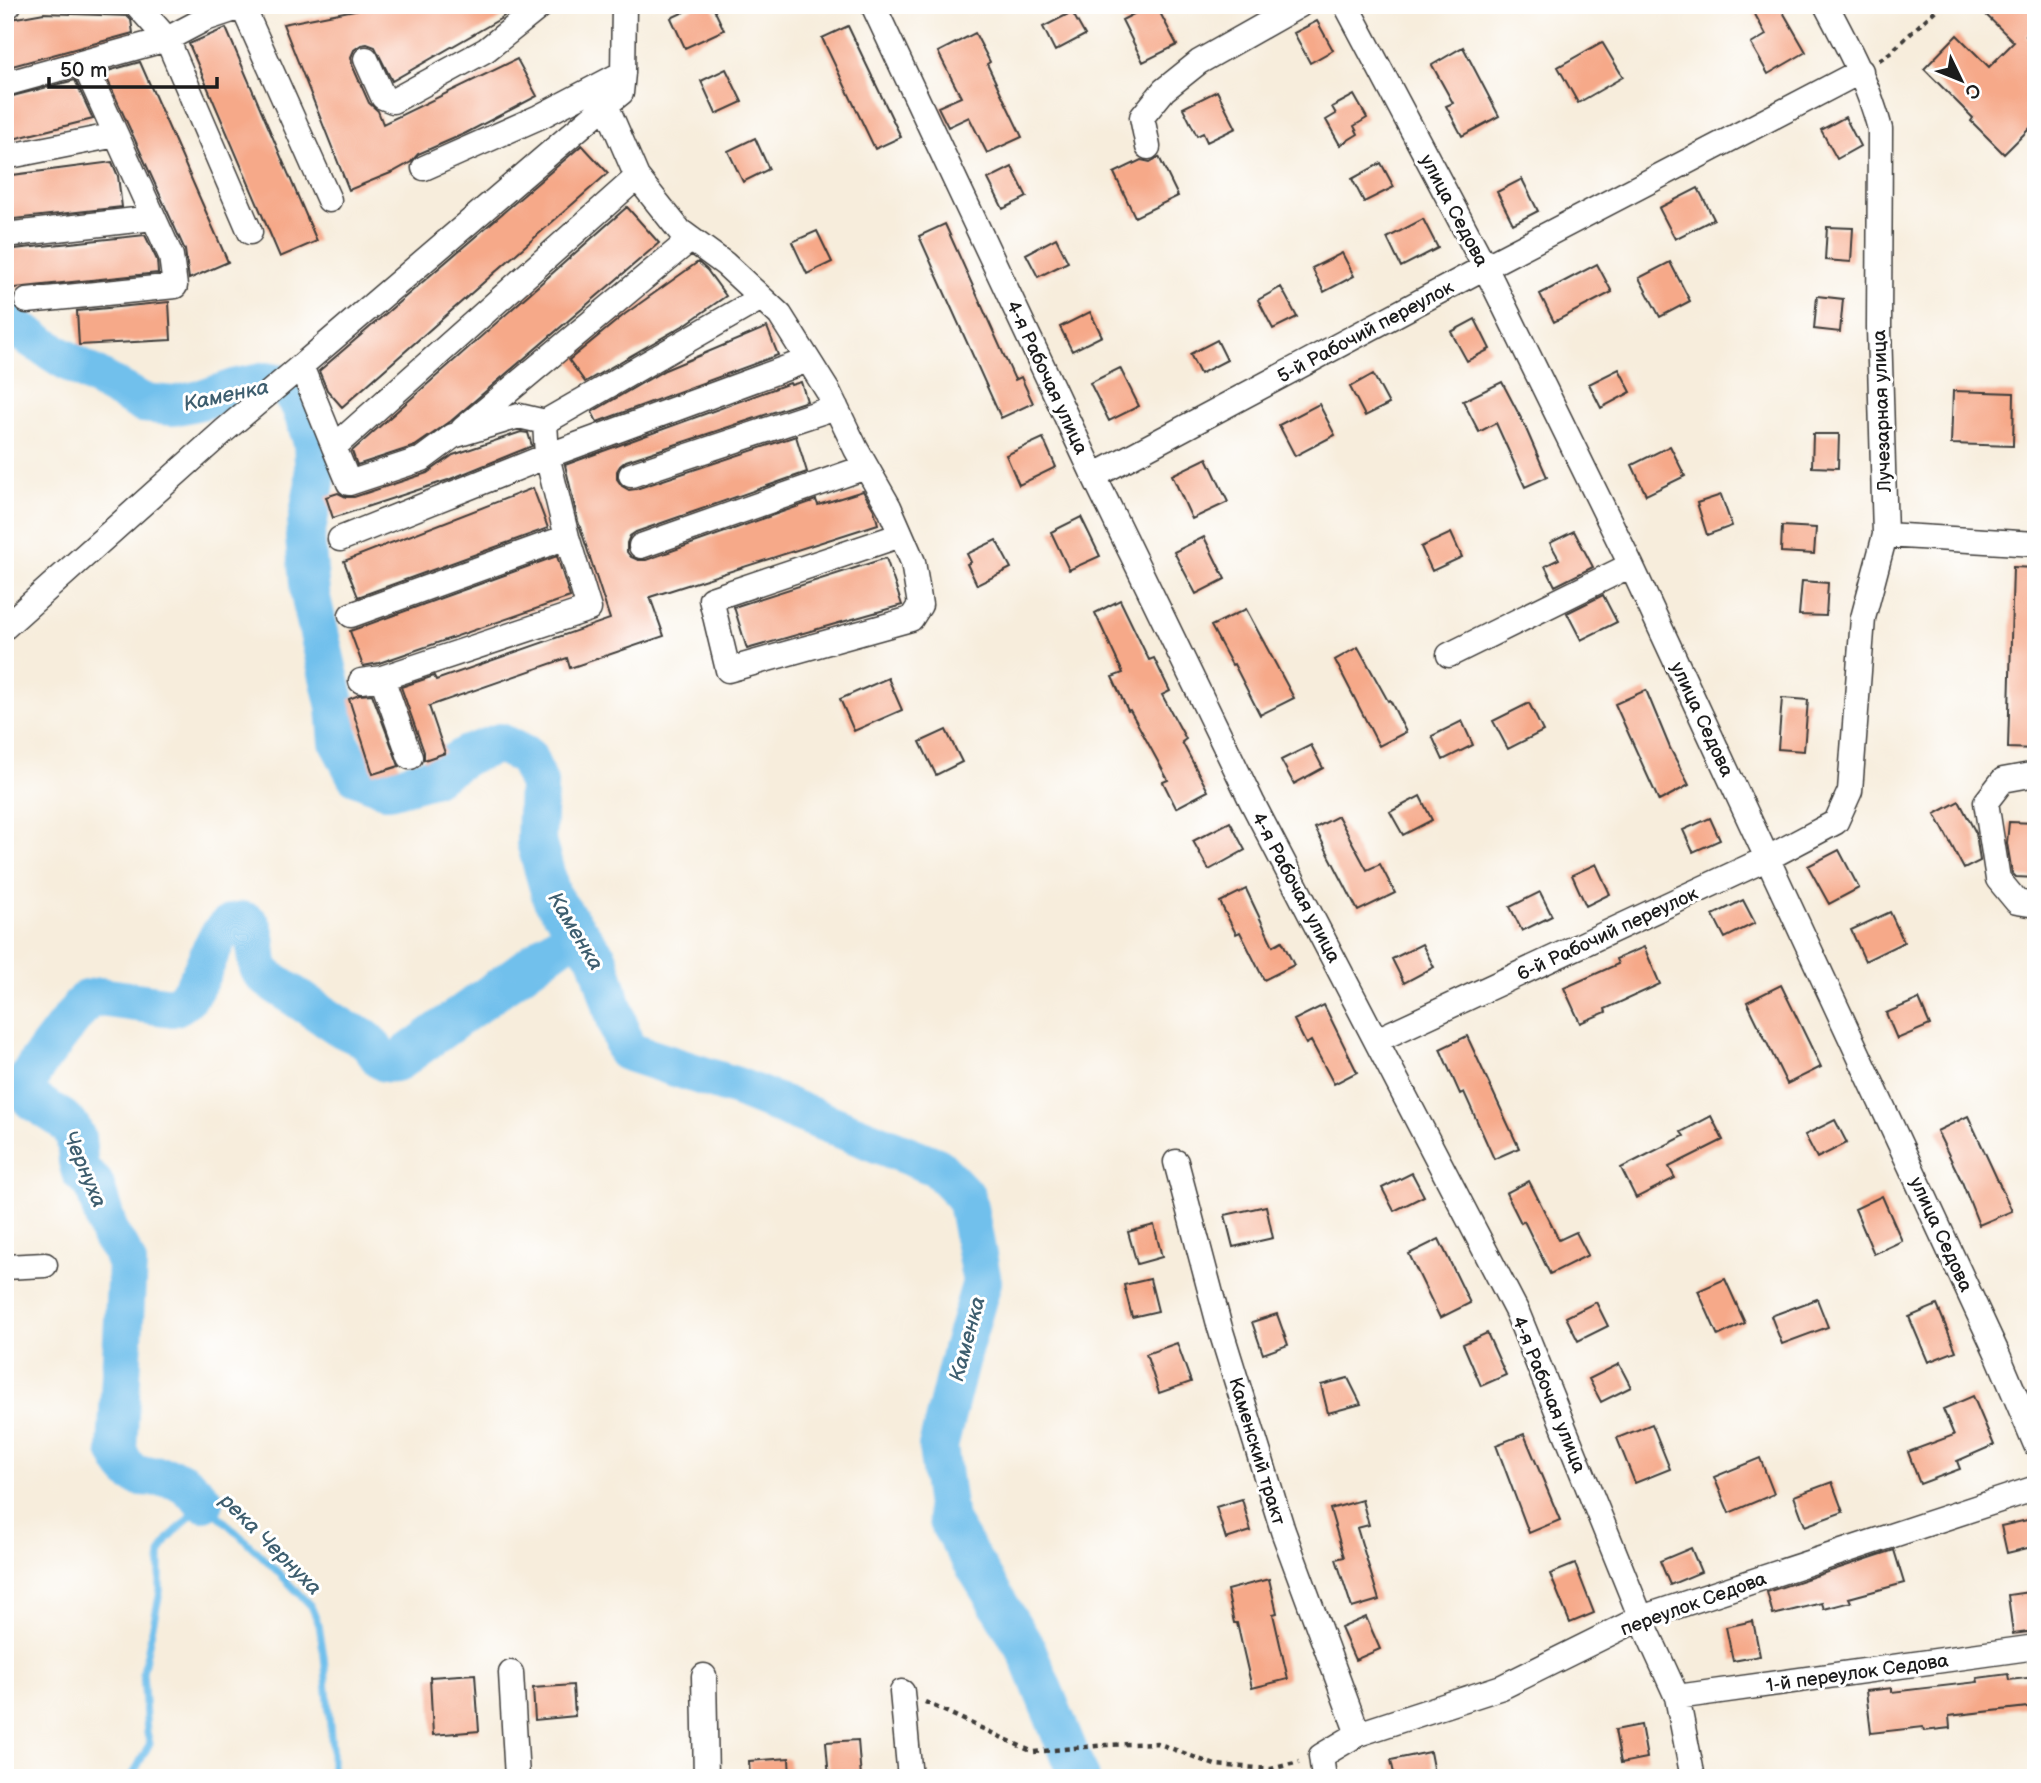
<svg xmlns="http://www.w3.org/2000/svg" width="2041" height="1783" viewBox="0 0 2041 1783" font-family="'Balsamiq Sans',sans-serif">
<style>
.lines{fill:none;stroke-linecap:round;stroke-linejoin:round}
.stream{stroke:#71c0ec;stroke-width:7}
.river{stroke:#71c0ec;stroke-width:40}
.building{fill:#f6a989}
.minor-casing{stroke:#3d3b39;stroke-width:27}
.path{stroke:#3d3b39;stroke-width:4.5;stroke-dasharray:5 5;stroke-linecap:butt}
.minor{stroke:#fff;stroke-width:24}
.labels{text-anchor:middle;stroke-width:6;stroke-linejoin:round;paint-order:stroke}
.street-label{font-size:19px;fill:#1c1c1c;stroke:#fff}
.water-label{font-size:21px;font-style:italic;fill:#3e5e6f;stroke:#fff}
</style>
<rect width="100%" height="100%" fill="#fff"/>
<filter id="ink" filterUnits="userSpaceOnUse"><feTurbulence type="fractalNoise" baseFrequency=".0143" numOctaves="2"/><feDisplacementMap in="SourceGraphic" scale="14" xChannelSelector="R" yChannelSelector="G"/><feConvolveMatrix kernelMatrix="1 2 1 2 8 2 1 2 1" color-interpolation-filters="sRGB"/></filter>
<filter id="wash" filterUnits="userSpaceOnUse"><feTurbulence type="fractalNoise" baseFrequency=".00686" numOctaves="4" result="noise"/><feDisplacementMap in="SourceGraphic" scale="28" xChannelSelector="R" yChannelSelector="G"/><feGaussianBlur stdDeviation="1.57" result="paint"/><feColorMatrix in="noise" values="0 0 0 0 0 0 0 0 0 0 0 0 0 0 0 0 0 1.4 0 .05"/><feComposite in="paint" operator="in"/></filter>
<g filter="url(#wash)">
<rect width="100%" height="100%" fill="#f7eddc"/>
<g class="lines">
<path class="stream" d="M 131,1778 L 150,1743 L 147,1733 L 143,1672 L 160,1592 L 160,1554 L 168,1539 L 204,1502 L 268,1562 L 311,1606 L 319,1625 L 324,1656 L 332,1748 L 332,1778"/>
<path class="river" d="M 5,321 L 61,357 L 143,403 L 173,406 L 205,399 L 237,388 L 266,382 L 284,385 L 300,404 L 313,442 L 315,482 L 305,537 L 310,594 L 336,707 L 339,742 L 356,775 L 389,789 L 432,777 L 467,755 L 500,743 L 527,757 L 538,783 L 536,842 L 552,898 L 598,959 L 626,1051 L 737,1087 L 937,1167 L 966,1197 L 982,1282 L 961,1354 L 938,1447 L 948,1521 L 1027,1651 L 1079,1778
M 204,1502 C 196,1494 188,1484 178,1480 C 146,1469 135,1491 117,1450 L 127,1264 L 120,1249 L 110,1236 L 94,1184 L 81,1172 L 78,1161 L 76,1138 L 71,1128 L 62,1119 L 32,1100 L 27,1094 L 26,1083 L 37,1064 L 86,1000 L 100,997 L 172,1007 C 207,996 205,928 238,922 C 264,917 251,960 262,973 C 272,983 286,990 297,998 C 312,1008 327,1018 342,1028 C 349,1032 359,1035 366,1040 C 379,1050 377,1068 398,1061 L 577,931"/>
</g>
<g id="blocks">
<path class="building" d="M 380,5 L 518,5 L 500,19 L 392,81 L 375,47 L 367,44 L 361,45 L 354,50 L 351,57 L 352,65 L 369,103 L 378,111 L 383,124 L 517,59 L 537,96 L 466,133 L 418,154 L 411,162 L 393,172 L 349,190 L 283,24 Z
M 699,5 L 712,5 L 724,30 L 685,48 L 671,18 Z
M 1151,5 L 1156,5 L 1177,45 L 1143,62 L 1122,20 Z
M 1750,5 L 1779,5 L 1806,52 L 1768,74 L 1751,44 L 1766,35 Z
M 1976,5 L 2036,5 L 2036,26 L 2026,36 L 2036,46 L 2036,122 L 2004,154 L 1971,121 L 1973,118 L 1924,69 L 1957,35 L 1989,67 L 2014,42 Z
M 1072,12 L 1085,35 L 1055,51 L 1043,27 Z
M 44,13 L 127,16 L 131,20 L 133,33 L 5,68 L 5,20 Z
M 1317,21 L 1333,50 L 1310,63 L 1294,33 Z
M 848,26 L 901,137 L 875,149 L 822,38 Z
M 226,28 L 317,241 L 280,257 L 189,44 Z
M 975,33 L 990,62 L 987,64 L 1022,137 L 987,153 L 969,117 L 948,127 L 938,107 L 961,97 L 938,52 Z
M 1602,42 L 1623,77 L 1578,103 L 1558,67 Z
M 1463,47 L 1499,116 L 1462,136 L 1446,106 L 1453,103 L 1432,65 Z
M 140,62 L 228,262 L 189,279 L 185,250 L 104,72 Z
M 726,69 L 742,102 L 716,114 L 701,81 Z
M 75,80 L 93,119 L 5,141 L 5,98 Z
M 1217,91 L 1236,128 L 1207,142 L 1203,133 L 1197,136 L 1183,108 Z
M 1354,95 L 1367,118 L 1354,126 L 1358,134 L 1340,145 L 1326,120 L 1336,114 L 1332,107 Z
M 1845,117 L 1860,146 L 1837,159 L 1821,130 Z
M 755,138 L 769,169 L 743,182 L 728,151 Z
M 582,145 L 608,173 L 342,407 L 327,390 L 319,371 Z
M 1159,157 L 1178,196 L 1135,217 L 1114,173 L 1141,160 L 1150,162 Z
M 112,162 L 118,176 L 122,207 L 5,220 L 5,176 Z
M 1381,163 L 1394,187 L 1364,202 L 1352,179 Z
M 1012,167 L 1027,197 L 1003,209 L 988,179 Z
M 1522,179 L 1538,211 L 1513,224 L 1497,192 Z
M 1698,188 L 1714,219 L 1675,239 L 1659,208 Z
M 627,207 L 659,243 L 451,421 L 415,446 L 357,465 L 352,451 Z
M 1423,219 L 1438,248 L 1401,267 L 1387,238 Z
M 945,224 L 1015,380 L 1021,377 L 1033,403 L 1001,418 L 919,236 Z
M 1827,227 L 1853,228 L 1851,262 L 1825,260 Z
M 817,231 L 832,262 L 807,274 L 792,242 Z
M 145,235 L 157,260 L 158,273 L 5,289 L 5,250 Z
M 1056,238 L 1068,262 L 1038,277 L 1026,254 Z
M 1342,253 L 1354,276 L 1324,292 L 1312,268 Z
M 698,262 L 707,270 L 726,296 L 686,324 L 585,382 L 569,360 L 625,314 Z
M 1670,262 L 1690,301 L 1660,317 L 1639,278 Z
M 1597,264 L 1612,292 L 1554,322 L 1540,294 Z
M 1281,287 L 1297,317 L 1273,329 L 1258,300 Z
M 1817,296 L 1843,299 L 1840,332 L 1814,329 Z
M 169,302 L 171,340 L 79,345 L 77,311 Z
M 1090,312 L 1102,336 L 1072,351 L 1060,327 Z
M 1475,319 L 1490,349 L 1467,361 L 1451,332 Z
M 767,327 L 778,355 L 597,422 L 592,412 L 665,370 Z
M 1217,340 L 1227,360 L 1200,374 L 1190,354 Z
M 1120,368 L 1139,406 L 1109,421 L 1090,383 Z
M 1619,369 L 1631,392 L 1601,408 L 1589,384 Z
M 1373,374 L 1389,404 L 1365,416 L 1350,387 Z
M 801,382 L 807,401 L 626,461 L 620,466 L 617,471 L 617,479 L 622,486 L 629,490 L 636,489 L 796,436 L 807,472 L 636,532 L 630,536 L 627,543 L 627,552 L 631,557 L 638,560 L 646,560 L 816,500 L 818,505 L 863,491 L 874,510 L 878,524 L 650,597 L 664,636 L 570,668 L 567,658 L 429,706 L 445,753 L 424,760 L 424,752 L 401,687 L 434,676 L 436,680 L 610,619 L 578,521 L 565,465 L 790,383 L 791,385 Z
M 1502,382 L 1523,422 L 1547,477 L 1525,487 L 1496,423 L 1479,432 L 1463,401 Z
M 1953,391 L 2014,393 L 2013,446 L 1951,444 Z
M 1319,404 L 1335,435 L 1295,456 L 1279,425 Z
M 521,432 L 528,433 L 532,446 L 448,480 L 333,518 L 326,497 L 338,493 L 346,497 L 354,497 L 427,473 L 453,455 Z
M 1813,434 L 1839,434 L 1838,468 L 1812,467 Z
M 1043,438 L 1056,467 L 1019,485 L 1006,455 Z
M 1670,446 L 1685,476 L 1646,495 L 1632,465 Z
M 1207,458 L 1228,502 L 1192,519 L 1172,475 Z
M 533,488 L 548,528 L 358,597 L 344,561 Z
M 1721,495 L 1732,526 L 1707,535 L 1697,503 Z
M 1081,517 L 1100,556 L 1069,570 L 1051,532 Z
M 1782,526 L 1816,528 L 1814,554 L 1781,552 Z
M 1574,531 L 1593,567 L 1555,586 L 1545,566 L 1559,559 L 1550,543 Z
M 1451,533 L 1462,557 L 1432,571 L 1421,547 Z
M 1204,537 L 1225,579 L 1196,594 L 1174,552 Z
M 996,540 L 1011,568 L 977,585 L 967,564 L 971,562 L 967,554 Z
M 557,556 L 570,597 L 379,663 L 363,666 L 350,631 Z
M 886,558 L 902,605 L 747,649 L 734,607 Z
M 2013,567 L 2036,568 L 2036,749 L 2008,748 Z
M 1802,581 L 1828,583 L 1826,616 L 1799,615 Z
M 1603,595 L 1617,622 L 1581,640 L 1567,613 Z
M 1120,600 L 1149,660 L 1154,658 L 1170,691 L 1162,695 L 1186,739 L 1182,742 L 1208,791 L 1176,808 L 1163,782 L 1168,780 L 1130,710 L 1128,711 L 1112,677 L 1123,673 L 1095,613 Z
M 1246,609 L 1294,698 L 1260,715 L 1234,664 L 1232,665 L 1211,626 Z
M 1358,647 L 1388,701 L 1390,700 L 1406,732 L 1379,746 L 1335,660 Z
M 888,678 L 902,710 L 854,731 L 840,699 Z
M 1646,690 L 1670,748 L 1689,785 L 1659,801 L 1615,704 Z
M 372,694 L 399,766 L 373,774 L 349,699 L 359,695 Z
M 1782,698 L 1808,700 L 1804,751 L 1778,749 Z
M 1529,703 L 1543,731 L 1508,749 L 1493,721 Z
M 1462,721 L 1473,745 L 1443,760 L 1432,736 Z
M 946,730 L 962,762 L 936,775 L 920,742 Z
M 1311,745 L 1323,768 L 1294,784 L 1281,760 Z
M 1420,796 L 1432,820 L 1403,835 L 1390,812 Z
M 1959,801 L 1976,833 L 1980,861 L 1964,869 L 1935,814 Z
M 1338,816 L 1367,870 L 1380,864 L 1395,893 L 1358,911 L 1315,828 Z
M 1710,818 L 1720,840 L 1693,852 L 1683,830 Z
M 1230,822 L 1245,850 L 1209,870 L 1193,841 Z
M 2009,822 L 2036,823 L 2036,878 L 2016,877 L 2012,873 L 2007,843 Z
M 1839,850 L 1859,888 L 1829,904 L 1808,866 Z
M 1596,864 L 1610,894 L 1586,906 L 1572,875 Z
M 1246,889 L 1273,946 L 1282,941 L 1294,965 L 1264,980 L 1240,932 L 1236,934 L 1220,902 Z
M 1540,892 L 1552,916 L 1522,931 L 1510,907 Z
M 1743,900 L 1755,923 L 1725,938 L 1713,915 Z
M 1890,912 L 1904,942 L 1865,961 L 1851,930 Z
M 1422,944 L 1434,967 L 1404,983 L 1392,959 Z
M 1644,947 L 1660,984 L 1605,1009 L 1606,1012 L 1580,1023 L 1564,988 L 1618,964 L 1616,959 Z
M 1781,985 L 1821,1067 L 1787,1084 L 1747,1002 Z
M 1919,999 L 1930,1025 L 1897,1039 L 1886,1013 Z
M 1324,1005 L 1357,1072 L 1334,1084 L 1311,1041 L 1306,1044 L 1294,1020 Z
M 1467,1036 L 1519,1148 L 1494,1159 L 1464,1092 L 1460,1094 L 1440,1049 Z
M 1711,1116 L 1723,1140 L 1669,1167 L 1675,1178 L 1636,1198 L 1621,1168 L 1684,1136 L 1681,1132 Z
M 1968,1116 L 2012,1211 L 1979,1225 L 1962,1182 L 1937,1131 Z
M 1835,1120 L 1847,1143 L 1817,1158 L 1805,1135 Z
M 1412,1173 L 1424,1196 L 1394,1211 L 1382,1188 Z
M 1529,1181 L 1559,1240 L 1576,1232 L 1588,1255 L 1550,1274 L 1524,1221 L 1521,1223 L 1506,1193 Z
M 1882,1196 L 1902,1241 L 1874,1254 L 1855,1209 Z
M 1266,1206 L 1273,1238 L 1233,1247 L 1225,1215 Z
M 1154,1225 L 1162,1257 L 1137,1264 L 1128,1232 Z
M 1439,1239 L 1470,1303 L 1440,1318 L 1409,1254 Z
M 1150,1279 L 1158,1311 L 1132,1317 L 1124,1285 Z
M 1725,1279 L 1745,1323 L 1718,1336 L 1698,1291 Z
M 1817,1299 L 1828,1327 L 1782,1344 L 1771,1316 Z
M 1596,1302 L 1608,1326 L 1578,1341 L 1566,1317 Z
M 1937,1305 L 1956,1351 L 1928,1362 L 1909,1317 Z
M 1277,1314 L 1288,1345 L 1263,1354 L 1252,1322 Z
M 1487,1333 L 1506,1375 L 1481,1386 L 1463,1344 Z
M 1177,1343 L 1191,1382 L 1159,1393 L 1146,1354 Z
M 1619,1364 L 1631,1387 L 1601,1402 L 1589,1379 Z
M 1348,1378 L 1361,1404 L 1328,1413 L 1321,1385 Z
M 1973,1396 L 1994,1445 L 1957,1461 L 1960,1469 L 1920,1484 L 1908,1452 L 1954,1435 L 1943,1409 Z
M 1652,1424 L 1670,1469 L 1635,1483 L 1617,1438 Z
M 1524,1434 L 1560,1520 L 1529,1533 L 1496,1445 Z
M 1760,1458 L 1774,1494 L 1729,1513 L 1714,1477 Z
M 1832,1482 L 1843,1512 L 1805,1526 L 1794,1496 Z
M 1242,1499 L 1251,1531 L 1226,1539 L 1216,1507 Z
M 1362,1500 L 1369,1525 L 1357,1528 L 1379,1600 L 1352,1608 L 1336,1559 L 1344,1557 L 1330,1509 Z
M 2036,1518 L 2036,1546 L 2007,1553 L 2001,1526 Z
M 1691,1548 L 1701,1572 L 1670,1585 L 1660,1561 Z
M 1894,1550 L 1904,1583 L 1849,1598 L 1851,1602 L 1824,1609 L 1822,1603 L 1773,1615 L 1767,1592 Z
M 1575,1564 L 1594,1613 L 1570,1623 L 1550,1574 Z
M 1269,1579 L 1277,1613 L 1273,1614 L 1288,1679 L 1252,1688 L 1237,1623 L 1234,1623 L 1227,1590 Z
M 2036,1591 L 2036,1631 L 2013,1634 L 2008,1595 Z
M 1366,1617 L 1380,1649 L 1355,1660 L 1341,1628 Z
M 1753,1621 L 1760,1656 L 1733,1661 L 1726,1627 Z
M 475,1674 L 479,1731 L 433,1735 L 430,1677 Z
M 2008,1674 L 2009,1680 L 2036,1677 L 2036,1706 L 1949,1716 L 1950,1728 L 1924,1731 L 1923,1727 L 1871,1733 L 1866,1691 L 1892,1688 L 1892,1692 L 1978,1682 L 1977,1678 Z
M 573,1685 L 575,1716 L 535,1720 L 533,1688 Z
M 1641,1725 L 1647,1758 L 1621,1763 L 1615,1730 Z
M 858,1740 L 861,1778 L 829,1778 L 826,1742 Z
M 1430,1752 L 1435,1778 L 1395,1778 L 1391,1760 Z
M 789,1758 L 790,1778 L 750,1778 L 749,1761 Z"/>
</g>
</g>
<g filter="url(#ink)">
<use href="#blocks" fill-opacity="0" stroke="#3d3b39" stroke-width="2"/>
<g class="lines">
<g class="minor-casing">
<path id="minor" d="M 137,5 L 167,39 L 250,232
M 242,5 L 329,200
M 624,5 L 623,73 L 621,93 L 606,105 L 637,177 L 680,231 L 725,264 L 780,315 L 829,393 L 856,449 L 889,507 L 913,562 L 920,605 L 911,619 L 728,670 L 711,599 L 901,535
M 873,5 L 1094,476 L 1252,802 L 1517,1312 L 1641,1618 L 1677,1697 L 1693,1778
M 1346,5 L 1485,267 L 1631,565 L 1997,1353 L 2036,1445
M 5,6 L 9,5
M 366,59 L 383,97 L 393,101 L 486,50 L 542,5
M 5,84 L 167,39 L 205,19 L 247,5
M 1148,147 L 1142,117 L 1164,90 L 1199,62 L 1300,5
M 5,157 L 116,135
M 424,168 L 539,117 L 623,73
M 5,235 L 153,218
M 27,301 L 175,286 L 171,256 L 84,64
M 545,422 L 519,416 L 453,436 L 422,459 L 349,483 L 334,447 L 637,177
M 463,429 L 691,239
M 334,447 L 301,366 L 606,105
M 631,475 L 836,407
M 1094,476 L 1485,267 L 1861,71
M 1885,535 L 2036,544
M 340,539 L 547,456 L 545,422 L 761,298
M 641,546 L 866,467
M 351,615 L 567,537
M 5,627 L 225,430 L 301,366
M 1449,655 L 1631,565
M 382,678 L 410,757
M 361,681 L 382,678 L 589,609 L 567,537 L 547,456 L 808,360
M 2036,774 L 2003,780 L 1986,802 L 1998,879 L 2017,902 L 2036,905
M 1377,1040 L 1768,858 L 1836,822 L 1850,791 L 1863,618 L 1885,535 L 1879,328 L 1880,129 C 1868,83 1848,47 1826,5
M 1176,1162 L 1220,1328 L 1283,1531 L 1358,1734
M 5,1267 L 45,1265
M 511,1673 L 517,1778
M 704,1676 L 706,1778
M 902,1692 L 910,1778
M 1677,1697 L 2036,1647
M 1324,1778 L 1321,1756 L 1358,1734 L 1502,1687 L 1641,1618 L 2036,1488"/>
</g>
<path class="path" d="M 1879,60 L 1890,53 L 1941,5
M 925,1702 L 1033,1752 L 1106,1745 L 1157,1743 L 1215,1765 L 1271,1769 L 1299,1762"/>
<use href="#minor" class="minor"/>
</g>
</g>
<g class="labels">
<g class="street-label">
<text transform="translate(1455 210) rotate(62)" y="7">улица Седова</text>
<text transform="translate(1365 331) rotate(-28)" y="7">5-й Рабочий переулок</text>
<text transform="translate(1048 377) rotate(65)" y="7">4-я Рабочая улица</text>
<text transform="translate(1881 411) rotate(-92)" y="7">Лучезарная улица</text>
<text transform="translate(1703 719) rotate(65)" y="7">улица Седова</text>
<text transform="translate(1297 887) rotate(62)" y="7">4-я Рабочая улица</text>
<text transform="translate(1607 933) rotate(-25)" y="7">6-й Рабочий переулок</text>
<text transform="translate(1942 1234) rotate(65)" y="7">улица Седова</text>
<text transform="translate(1550 1394) rotate(68)" y="7">4-я Рабочая улица</text>
<text transform="translate(1258 1451) rotate(73)" y="7">Каменский тракт</text>
<text transform="translate(1693 1603) rotate(-20)" y="7">переулок Седова</text>
<text transform="translate(1857 1672) rotate(-8)" y="7">1-й переулок Седова</text>
</g>
<g class="water-label">
<text transform="translate(226 395) rotate(-12)" y="7">Каменка</text>
<text transform="translate(576 931) rotate(59)" y="7">Каменка</text>
<text transform="translate(85 1169) rotate(67)" y="7">Чернуха</text>
<text transform="translate(967 1339) rotate(-75)" y="7">Каменка</text>
<text transform="translate(271 1544) rotate(45)" y="7">река Чернуха</text>
</g>
</g>
<rect width="2041" height="1783" fill="none" stroke="#fff" stroke-width="28"/>
<g transform="translate(1961 80) rotate(133)" stroke="#ffffff" stroke-width="5" paint-order="stroke">
<path d="M0-5L12 26L0 18L-12 26Z" fill="#1c1c1c"/>
<text y="-10" font-size="19" font-weight="bold" text-anchor="middle" fill="#1c1c1c">С</text>
</g>
<path d="M49 77v10h168v-10" fill="none" stroke="#1c1c1c" stroke-width="3.5"/>
<text x="60" y="77" font-size="21" fill="#1c1c1c" stroke="#ffffff" stroke-width="5" paint-order="stroke">50 m</text>
</svg>
